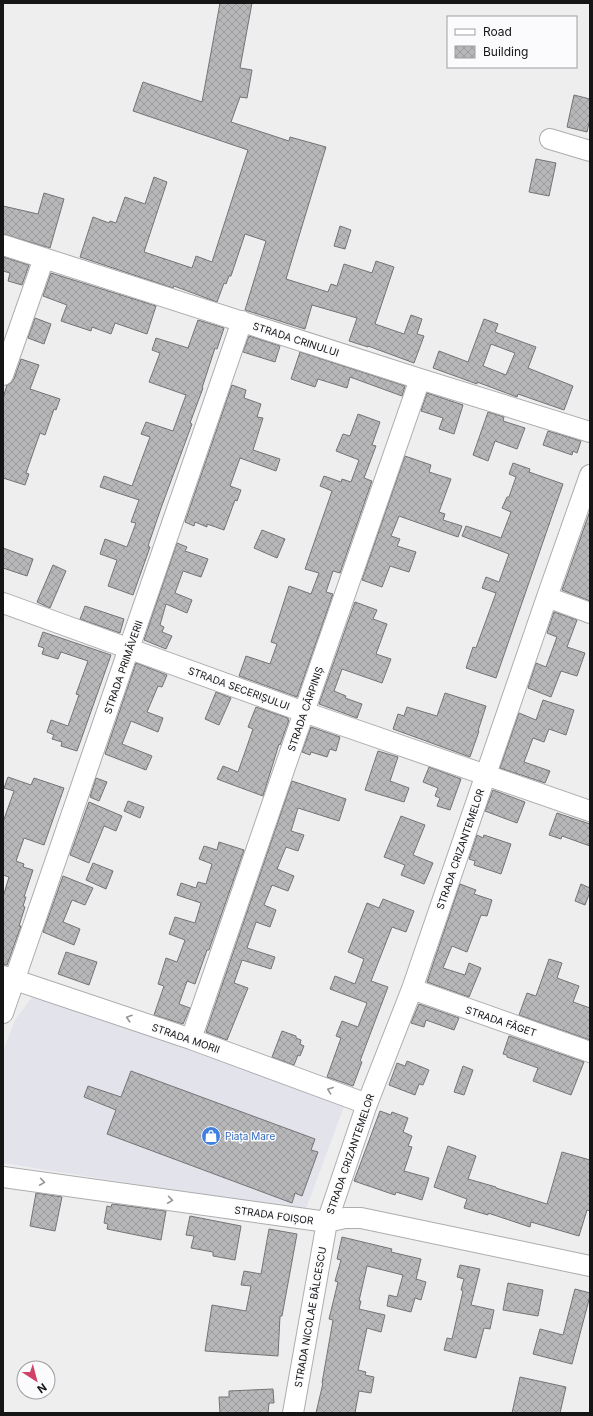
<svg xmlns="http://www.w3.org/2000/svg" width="593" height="1416" viewBox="0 0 593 1416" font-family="Inter,sans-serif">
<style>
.built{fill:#e2e3eb}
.building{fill:url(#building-cross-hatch);stroke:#747476;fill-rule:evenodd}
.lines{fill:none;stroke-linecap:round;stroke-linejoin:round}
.minor-casing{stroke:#adadaf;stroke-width:22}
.minor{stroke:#fff;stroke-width:20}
.oneway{stroke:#969696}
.labels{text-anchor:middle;stroke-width:3;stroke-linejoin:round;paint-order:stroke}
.street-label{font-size:10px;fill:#151516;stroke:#fbfbfd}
.shop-label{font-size:10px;fill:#366cbe;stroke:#fbfbfd;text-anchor:start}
</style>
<defs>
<pattern id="building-cross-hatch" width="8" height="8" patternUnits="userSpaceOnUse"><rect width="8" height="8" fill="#b7b7b9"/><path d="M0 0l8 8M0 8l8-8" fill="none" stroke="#9c9c9e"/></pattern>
</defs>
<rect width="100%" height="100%" fill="#eeeeef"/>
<path class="built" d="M 33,996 L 345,1104 L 305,1211 L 3,1163 L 3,1051 L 15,1020 Z"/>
<path class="building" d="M 220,3 L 252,3 L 240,68 L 252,70 L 247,98 L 240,97 L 231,122 L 289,141 L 290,137 L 326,147 L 286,279 L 328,292 L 331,284 L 337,286 L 344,264 L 372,273 L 376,261 L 394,267 L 375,324 L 404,334 L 411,315 L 422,319 L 417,334 L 424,336 L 414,363 L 368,346 L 368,347 L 349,341 L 357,318 L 312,305 L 305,329 L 245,310 L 266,241 L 245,234 L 231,276 L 229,276 L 226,284 L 224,283 L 217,302 L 174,286 L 173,288 L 80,257 L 93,217 L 109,223 L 110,221 L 116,223 L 125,197 L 145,204 L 154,177 L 167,182 L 144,252 L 192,268 L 196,256 L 212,262 L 248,150 L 133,111 L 143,82 L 202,102 Z
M 574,95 L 590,99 L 590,119 L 587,132 L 567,127 Z
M 536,159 L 556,163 L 549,196 L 529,192 Z
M 44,193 L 64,199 L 50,248 L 3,234 L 3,206 L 38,214 Z
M 340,226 L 351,230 L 345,249 L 334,246 Z
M 3,257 L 29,265 L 22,285 L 8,281 L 10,273 L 3,271 Z
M 51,273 L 156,306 L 147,334 L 115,323 L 111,334 L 92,327 L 91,331 L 61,321 L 67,305 L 43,296 Z
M 35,318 L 51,324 L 44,344 L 28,338 Z
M 484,319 L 498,324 L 495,332 L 536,347 L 528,368 L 573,386 L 564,410 L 518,394 L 517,397 L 477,382 L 477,384 L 433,368 L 439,351 L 468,362 ZM 491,344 L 515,353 L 506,375 L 483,366 Z
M 198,320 L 224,328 L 217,349 L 215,348 L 202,388 L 203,388 L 190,423 L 192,424 L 161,508 L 148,546 L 150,547 L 133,595 L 108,586 L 117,560 L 100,554 L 105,539 L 127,547 L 136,523 L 131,522 L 139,500 L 100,487 L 104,476 L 132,486 L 150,437 L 141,434 L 146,422 L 173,431 L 186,395 L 149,382 L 160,353 L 152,350 L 156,338 L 188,348 Z
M 249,336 L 280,346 L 275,362 L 243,352 Z
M 300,352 L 405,386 L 402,396 L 350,377 L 347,388 L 318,379 L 315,387 L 291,379 Z
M 21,359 L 39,365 L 30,389 L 60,399 L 56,410 L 54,409 L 45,435 L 40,433 L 26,473 L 29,474 L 25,485 L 3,478 L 3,398 L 7,385 L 11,383 L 14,379 Z
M 232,385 L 246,390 L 244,398 L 261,404 L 257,417 L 263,418 L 253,450 L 280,459 L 276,471 L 240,458 L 230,486 L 241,490 L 237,501 L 235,500 L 224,530 L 207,524 L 207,527 L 195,522 L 194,526 L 185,522 Z
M 427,393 L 463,405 L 454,434 L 439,429 L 443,418 L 421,411 Z
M 488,412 L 504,417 L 503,421 L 525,428 L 517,449 L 495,441 L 488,461 L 473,455 Z
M 358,414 L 380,422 L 372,445 L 376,446 L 364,478 L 372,481 L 340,573 L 333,571 L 326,592 L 333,594 L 297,697 L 239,676 L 246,656 L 270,664 L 277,644 L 271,642 L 289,586 L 311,594 L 319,573 L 305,569 L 332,491 L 320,486 L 324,476 L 341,482 L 342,479 L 351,482 L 359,460 L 336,451 L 343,434 L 350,436 Z
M 548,431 L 581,441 L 577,453 L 573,451 L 572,455 L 543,445 Z
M 405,456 L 431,465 L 429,472 L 451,479 L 439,512 L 445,514 L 443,520 L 462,526 L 458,537 L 399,516 L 391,536 L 400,539 L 397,546 L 416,552 L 409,572 L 390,566 L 382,587 L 362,580 Z
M 513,463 L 530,469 L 529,472 L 563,484 L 496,678 L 466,668 L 473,647 L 476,648 L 496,593 L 482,588 L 486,577 L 499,582 L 509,554 L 462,536 L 466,526 L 501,538 L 511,512 L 502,508 L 507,497 L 509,497 L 516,477 L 509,474 Z
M 590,511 L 590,601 L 562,590 Z
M 262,530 L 285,539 L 277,558 L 254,548 Z
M 177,543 L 187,547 L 185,551 L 208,559 L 201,577 L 183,571 L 175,593 L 192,600 L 187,613 L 166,604 L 160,625 L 164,627 L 162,632 L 172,636 L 166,649 L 144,640 Z
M 3,548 L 33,559 L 27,576 L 3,568 Z
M 53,565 L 66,571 L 50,608 L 37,602 Z
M 355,602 L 377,610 L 373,619 L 387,624 L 376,654 L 391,659 L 382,683 L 342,669 L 334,691 L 346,696 L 345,698 L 362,704 L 357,718 L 319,704 Z
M 85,606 L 124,619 L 120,633 L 80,619 Z
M 554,612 L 577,620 L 567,647 L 585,653 L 577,676 L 561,671 L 551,697 L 528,688 L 536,663 L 546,667 L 557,637 L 547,633 Z
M 43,632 L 111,655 L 77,751 L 61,746 L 62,742 L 52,739 L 54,735 L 47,732 L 51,720 L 68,726 L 79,695 L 76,694 L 88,661 L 61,652 L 58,659 L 42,654 L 44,648 L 38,646 Z
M 136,663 L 167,675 L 162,687 L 158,686 L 147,712 L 163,718 L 158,732 L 131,721 L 122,744 L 152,756 L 146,770 L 105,754 Z
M 216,692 L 231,698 L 219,725 L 205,719 Z
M 445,693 L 486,706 L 478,731 L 479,731 L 470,757 L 393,729 L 398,714 L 404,716 L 407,707 L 437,716 Z
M 543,700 L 574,710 L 566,735 L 549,729 L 544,742 L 533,738 L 524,762 L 550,771 L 545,783 L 500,768 L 519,713 L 536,720 Z
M 256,707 L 288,718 L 288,720 L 289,720 L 280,745 L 279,744 L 263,796 L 217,779 L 223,766 L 238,772 L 253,729 L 248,727 Z
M 311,727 L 340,737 L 336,751 L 330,749 L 327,757 L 311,752 L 310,755 L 302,752 Z
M 378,751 L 398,757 L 390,781 L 409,788 L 404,802 L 365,790 Z
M 429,767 L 461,779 L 450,810 L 437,806 L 440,798 L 435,796 L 438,788 L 423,782 Z
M 8,777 L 31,785 L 34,778 L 64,788 L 44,845 L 24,838 L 16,861 L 24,864 L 23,867 L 33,870 L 24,897 L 26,897 L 23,906 L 25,907 L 19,926 L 21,926 L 7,965 L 3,965 L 3,897 L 9,877 L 3,875 L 3,822 L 14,791 L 4,788 Z
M 96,778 L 107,782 L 99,801 L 90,797 Z
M 292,781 L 346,799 L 339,821 L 298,808 L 291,831 L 304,835 L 298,851 L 286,847 L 277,869 L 294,876 L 288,891 L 272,885 L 264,905 L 276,910 L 270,927 L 256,922 L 247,948 L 275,957 L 271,969 L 242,960 L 234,983 L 248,988 L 227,1040 L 206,1032 Z
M 493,790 L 525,802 L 517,823 L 485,811 Z
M 128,801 L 144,807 L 140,818 L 124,811 Z
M 89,802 L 122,816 L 116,831 L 104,826 L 89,863 L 70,855 Z
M 557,813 L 590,824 L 590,846 L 562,836 L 561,839 L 549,835 Z
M 401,816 L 425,825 L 413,855 L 433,863 L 424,884 L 401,875 L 405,865 L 384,857 Z
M 477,835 L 483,838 L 484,835 L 511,844 L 501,874 L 474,865 L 475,861 L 469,859 Z
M 219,842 L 244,850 L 209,950 L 207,950 L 195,984 L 187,981 L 179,1004 L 190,1008 L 183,1024 L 154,1015 L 164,986 L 158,984 L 166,958 L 177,962 L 185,940 L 169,934 L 175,917 L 195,923 L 201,903 L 177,895 L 181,883 L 196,888 L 198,882 L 206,884 L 212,864 L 199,859 L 204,846 L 217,850 Z
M 93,863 L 113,871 L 106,889 L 86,880 Z
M 63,876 L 93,888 L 85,905 L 72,900 L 63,922 L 80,929 L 74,945 L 43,932 Z
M 460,884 L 476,890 L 474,894 L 492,900 L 487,916 L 481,915 L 467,952 L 452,946 L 443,968 L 465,975 L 469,963 L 481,968 L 469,997 L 427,982 Z
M 581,884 L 590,888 L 590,892 L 585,905 L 575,901 Z
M 383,899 L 414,911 L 406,932 L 392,927 L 371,981 L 388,987 L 360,1061 L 362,1062 L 353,1086 L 327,1077 L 341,1038 L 336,1036 L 342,1021 L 358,1027 L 367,1003 L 330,989 L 335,976 L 355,984 L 364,959 L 348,952 L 367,903 L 379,908 Z
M 66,952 L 97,962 L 89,985 L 58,974 Z
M 549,959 L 562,963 L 557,978 L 579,986 L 573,1002 L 590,1008 L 590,1040 L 519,1015 L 527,993 L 536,996 Z
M 419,1004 L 459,1018 L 454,1030 L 426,1020 L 424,1027 L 411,1023 Z
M 282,1031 L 296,1036 L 296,1038 L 301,1040 L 300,1044 L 304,1046 L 300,1056 L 298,1055 L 294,1065 L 272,1057 Z
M 509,1036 L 584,1062 L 571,1095 L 533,1081 L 538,1068 L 507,1057 L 507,1055 L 503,1054 Z
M 407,1061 L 429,1070 L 423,1085 L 419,1084 L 415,1095 L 389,1085 L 397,1063 L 405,1066 Z
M 463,1066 L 473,1070 L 464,1095 L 454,1092 Z
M 131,1071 L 315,1139 L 311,1150 L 318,1152 L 302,1196 L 295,1193 L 292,1203 L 107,1134 L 116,1110 L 84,1097 L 88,1086 L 121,1097 Z
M 380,1111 L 391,1115 L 392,1112 L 408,1118 L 403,1132 L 412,1136 L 408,1146 L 412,1147 L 404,1171 L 429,1178 L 422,1200 L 396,1192 L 395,1195 L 354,1181 Z
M 448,1146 L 476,1156 L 468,1179 L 496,1187 L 496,1188 L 547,1204 L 562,1152 L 590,1160 L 590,1211 L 587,1210 L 579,1236 L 531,1222 L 530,1227 L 488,1213 L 488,1215 L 464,1208 L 467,1199 L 434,1187 Z
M 36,1193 L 62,1197 L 55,1231 L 30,1226 Z
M 112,1204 L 166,1211 L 161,1240 L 107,1229 L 108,1224 L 104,1223 L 107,1206 L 111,1207 Z
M 190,1216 L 241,1226 L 235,1260 L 213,1256 L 213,1252 L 191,1248 L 194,1236 L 186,1235 Z
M 269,1229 L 297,1234 L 282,1316 L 280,1316 L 278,1356 L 205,1351 L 212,1305 L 246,1311 L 251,1286 L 241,1285 L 244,1271 L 261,1274 Z
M 342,1237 L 392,1249 L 391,1252 L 421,1259 L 416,1279 L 426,1282 L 421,1300 L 415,1298 L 411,1312 L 387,1306 L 389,1295 L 397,1297 L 403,1275 L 367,1266 L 359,1301 L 361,1301 L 359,1309 L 385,1315 L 381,1332 L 367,1328 L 358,1370 L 366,1372 L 365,1375 L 374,1377 L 371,1393 L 359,1391 L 355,1413 L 316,1413 L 323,1383 L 322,1383 L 333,1320 L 329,1319 L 338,1282 L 335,1281 L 341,1260 L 337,1259 Z
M 460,1265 L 480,1269 L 471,1305 L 494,1310 L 490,1329 L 484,1328 L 476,1358 L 444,1350 L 447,1338 L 452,1339 L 463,1291 L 461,1290 L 464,1279 L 457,1277 Z
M 508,1283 L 543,1290 L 538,1316 L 503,1310 Z
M 575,1289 L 590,1293 L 590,1296 L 572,1364 L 533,1354 L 540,1329 L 563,1335 Z
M 520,1377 L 566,1387 L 560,1413 L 512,1413 Z
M 273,1389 L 274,1403 L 269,1403 L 268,1413 L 220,1413 L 219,1397 L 229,1397 L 229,1391 Z"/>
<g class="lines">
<g class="minor-casing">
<path id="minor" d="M 550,139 L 590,151
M 3,245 L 420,379 L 590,432
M 3,375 L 44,258
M 547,597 L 590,613
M 3,603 L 304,712 L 590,811
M 3,976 L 191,1039 L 367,1104
M 412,989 L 590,1052
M 3,1013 L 242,321
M 191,1039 L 304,712 L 420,379
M 3,1177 L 327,1222 L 345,1218 L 361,1218 L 590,1266
M 293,1413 L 327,1222 L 367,1104 L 412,989 L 547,597 L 590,475"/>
</g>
<use href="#minor" class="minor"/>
</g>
<defs><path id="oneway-chevron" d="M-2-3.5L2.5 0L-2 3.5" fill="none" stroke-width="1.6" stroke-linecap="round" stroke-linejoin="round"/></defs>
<g class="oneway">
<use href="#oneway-chevron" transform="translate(129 1018) rotate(-162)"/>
<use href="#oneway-chevron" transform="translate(330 1090) rotate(-160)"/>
<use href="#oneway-chevron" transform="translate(42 1182) rotate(8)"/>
<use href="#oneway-chevron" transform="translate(170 1200) rotate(8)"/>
</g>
<defs>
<g id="shop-disc" transform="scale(1)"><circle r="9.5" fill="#3f7fe0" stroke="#fbfbfd"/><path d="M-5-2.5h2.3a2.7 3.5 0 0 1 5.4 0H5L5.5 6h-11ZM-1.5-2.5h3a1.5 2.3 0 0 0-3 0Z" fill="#fff"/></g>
</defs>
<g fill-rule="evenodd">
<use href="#shop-disc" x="211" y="1136"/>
</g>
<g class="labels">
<g class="street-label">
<text transform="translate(296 339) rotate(18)" y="4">STRADA CRINULUI</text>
<text transform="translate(123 667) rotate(-71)" y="4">STRADA PRIMĂVERII</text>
<text transform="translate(239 688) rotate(20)" y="4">STRADA SECERIȘULUI</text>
<text transform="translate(305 709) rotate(-71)" y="4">STRADA CĂRPINIȘ</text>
<text transform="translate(460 849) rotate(-71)" y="4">STRADA CRIZANTEMELOR</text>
<text transform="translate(501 1021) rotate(19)" y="4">STRADA FĂGET</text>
<text transform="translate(186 1038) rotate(19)" y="4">STRADA MORII</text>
<text transform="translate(350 1154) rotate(-71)" y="4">STRADA CRIZANTEMELOR</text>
<text transform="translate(274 1215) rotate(8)" y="4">STRADA FOIȘOR</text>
<text transform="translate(310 1317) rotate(-80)" y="4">STRADA NICOLAE BĂLCESCU</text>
</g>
<g class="shop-label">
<text x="225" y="1140">Piața Mare</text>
</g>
</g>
<rect width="593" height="1416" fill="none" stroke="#151516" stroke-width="8"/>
<rect x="447" y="16" width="130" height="52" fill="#fbfbfd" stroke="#9f9fa1"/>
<rect x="455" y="29" width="20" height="6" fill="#ffffff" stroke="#9f9fa1"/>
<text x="483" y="36" font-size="12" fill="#151516">Road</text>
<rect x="455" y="46" width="20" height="12" fill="url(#building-cross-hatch)" stroke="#9f9fa1"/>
<text x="483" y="56" font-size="12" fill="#151516">Building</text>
<g transform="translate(36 1380) rotate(144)"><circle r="19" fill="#fbfbfd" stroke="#9f9fa1"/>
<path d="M0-3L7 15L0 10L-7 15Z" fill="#d04165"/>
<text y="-6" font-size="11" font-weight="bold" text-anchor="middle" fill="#151516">N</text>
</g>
</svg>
